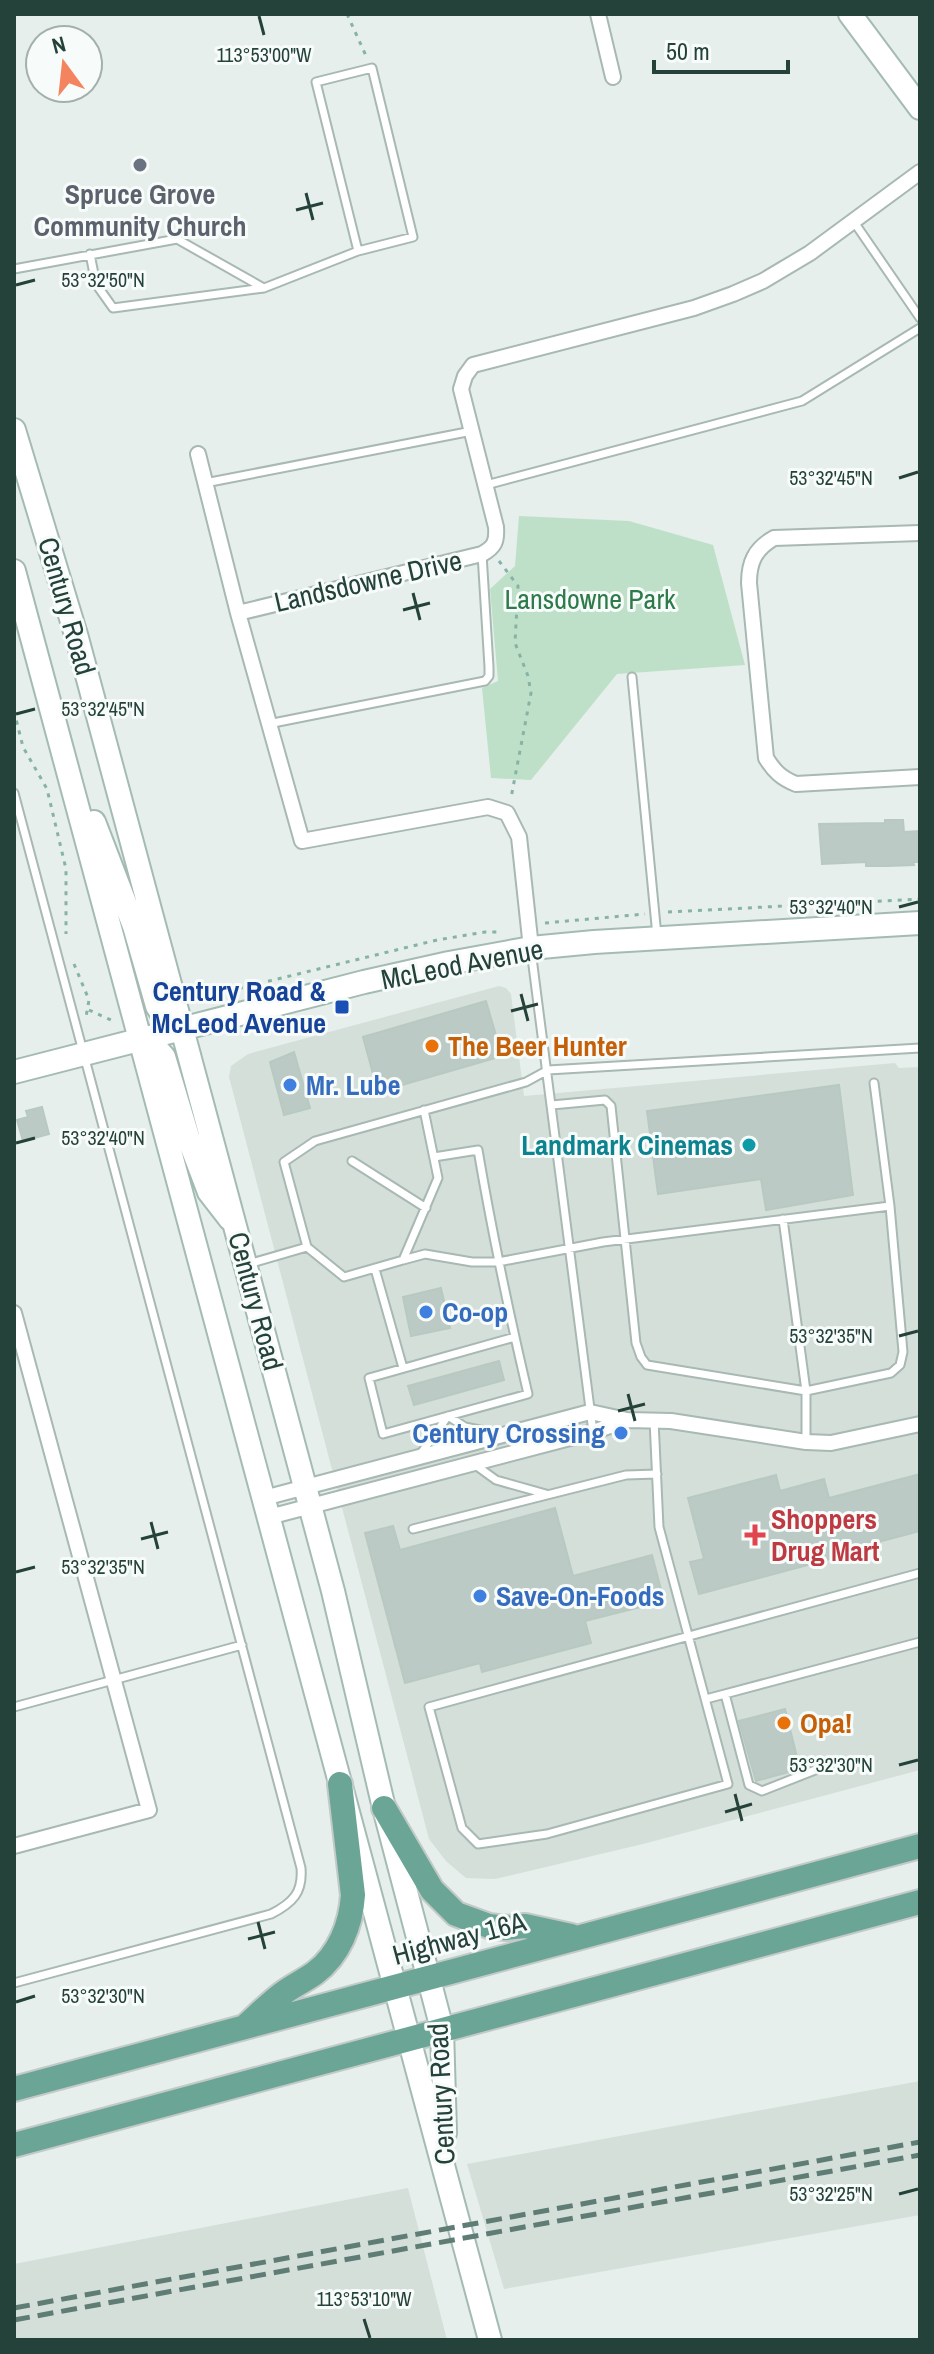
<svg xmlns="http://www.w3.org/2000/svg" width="934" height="2354" viewBox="0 0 934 2354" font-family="'Archivo Narrow',sans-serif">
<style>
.built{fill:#d4dfda}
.green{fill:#bfe0c8}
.building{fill:#bbcac4;stroke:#b8c9c2;stroke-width:2}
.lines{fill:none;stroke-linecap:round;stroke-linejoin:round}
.lane-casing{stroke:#a8b8b2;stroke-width:11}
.street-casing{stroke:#a8b8b2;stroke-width:18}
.secondary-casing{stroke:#a4bbb3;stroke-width:26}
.primary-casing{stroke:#c2cac8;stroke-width:28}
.path{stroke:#86b3a5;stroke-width:3;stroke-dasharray:4 6;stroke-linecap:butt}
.lane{stroke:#fff;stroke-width:7}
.street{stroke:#fff;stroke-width:14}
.secondary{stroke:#fff;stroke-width:22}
.primary{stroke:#6aa596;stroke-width:24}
.rail{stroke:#5f7d75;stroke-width:5;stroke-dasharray:16 8;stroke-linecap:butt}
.ticks{fill:none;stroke:#24423a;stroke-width:3}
.worship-dot{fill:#6b7280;stroke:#f7fbf9;stroke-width:3}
.transit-dot{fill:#1a4fb4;stroke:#f7fbf9;stroke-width:3}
.food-dot{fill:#e8710a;stroke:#f7fbf9;stroke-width:3}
.shop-dot{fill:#3f7fe0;stroke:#f7fbf9;stroke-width:3}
.culture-dot{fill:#0f9aa8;stroke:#f7fbf9;stroke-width:3}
.health-dot{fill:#e0444e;stroke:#f7fbf9;stroke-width:3}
.labels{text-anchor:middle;stroke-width:6;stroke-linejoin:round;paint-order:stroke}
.worship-label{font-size:28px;font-weight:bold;fill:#5b616d;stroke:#f7fbf9}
.street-label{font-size:28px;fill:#24423a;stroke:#f7fbf9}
.park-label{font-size:28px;fill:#2d7a4b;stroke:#f7fbf9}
.transit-label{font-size:28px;font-weight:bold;fill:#164399;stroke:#f7fbf9;text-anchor:end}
.food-label{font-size:28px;font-weight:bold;fill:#c56008;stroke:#f7fbf9;text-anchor:start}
.shop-label{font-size:28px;font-weight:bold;fill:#366cbe;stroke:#f7fbf9;text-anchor:start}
.culture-label{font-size:28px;font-weight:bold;fill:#0d838f;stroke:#f7fbf9;text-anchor:end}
.health-label{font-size:28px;font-weight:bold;fill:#be3a42;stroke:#f7fbf9;text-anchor:start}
.ticks-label{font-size:20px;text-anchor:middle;fill:#24423a;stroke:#f7fbf9;stroke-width:6;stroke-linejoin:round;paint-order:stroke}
</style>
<rect width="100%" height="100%" fill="#e6efeb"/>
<path class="built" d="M 499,986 L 506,988 L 511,994 L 524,1096 L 895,1063 L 899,1068 L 920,1067 L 920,1770 L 643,1844 L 495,1879 L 466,1878 L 446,1861 L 429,1839 L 229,1077 L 231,1066 L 248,1054 Z
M 920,2081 L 920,2215 L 504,2289 L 467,2164 Z
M 408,2188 L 447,2340 L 14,2340 L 14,2264 Z"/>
<path class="green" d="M 519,516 L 629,521 L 713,545 L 745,665 L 617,674 L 531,780 L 491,778 L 482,688 L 498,681 L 490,589 L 515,566 Z"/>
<path class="building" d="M 885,820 L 903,820 L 904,832 L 920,831 L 920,862 L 913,862 L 914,865 L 887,866 L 866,866 L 866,862 L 822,864 L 819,824 L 885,823 Z
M 486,1001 L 502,1056 L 378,1092 L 363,1037 Z
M 294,1052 L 310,1108 L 284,1115 L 270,1062 Z
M 839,1085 L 853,1195 L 766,1210 L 761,1179 L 658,1194 L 647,1111 Z
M 42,1107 L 49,1134 L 23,1141 L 17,1120 L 28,1117 L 26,1111 Z
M 441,1288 L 450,1328 L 411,1336 L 403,1297 Z
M 499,1361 L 504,1380 L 414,1405 L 408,1386 Z
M 920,1474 L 920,1531 L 844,1551 L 845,1555 L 699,1594 L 690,1562 L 704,1559 L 688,1498 L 776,1475 L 780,1491 L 824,1479 L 829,1498 Z
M 555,1508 L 573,1576 L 652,1555 L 664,1601 L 585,1621 L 591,1643 L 482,1672 L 480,1663 L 405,1683 L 365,1533 L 393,1526 L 400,1550 Z
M 785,1709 L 800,1769 L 756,1781 L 739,1721 Z"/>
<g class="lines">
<g class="lane-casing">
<path id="lane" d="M 854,222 L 920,318
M 90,254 L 96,284 L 113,308 L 264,288 L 358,251 L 413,237 L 372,68 L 316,82 L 358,251
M 14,269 L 177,239 L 262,287
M 205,483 L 472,431
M 486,485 L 802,401 L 920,328
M 632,677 L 657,936
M 268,724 L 485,681 L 489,676 L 489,667 L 482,554
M 14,793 L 301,1868 C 303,1892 293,1903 271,1914 L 14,1983
M 531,950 L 593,1432
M 552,1105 L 605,1100 L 611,1106 L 636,1343 L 641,1357 L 647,1365 L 806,1391 L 783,1219
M 434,1157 L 478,1150 C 492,1232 509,1313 528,1394 L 383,1434 L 369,1378 L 515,1337
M 352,1161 L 426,1208
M 307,1247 L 344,1277 L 403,1260 L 438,1178 L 424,1110
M 403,1260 L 425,1254 L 472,1262 L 498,1262 L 603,1242 L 890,1206 L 874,1083
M 248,1264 L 307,1247 L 284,1162 L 315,1141 L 526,1082 L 548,1070 L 920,1048
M 375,1269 L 403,1368
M 654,1420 L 659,1527 L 728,1784 L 547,1834 L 478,1844 L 462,1828 L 429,1707 L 920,1573
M 806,1442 L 806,1391 L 891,1373 L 900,1365 L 903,1352 L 890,1206
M 419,1456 L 448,1416 L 465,1427 L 494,1433
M 474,1464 L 496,1480 L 546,1494
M 413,1529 L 626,1475 L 657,1474
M 725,1694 L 749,1785 L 762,1791 L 833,1763
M 706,1699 L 920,1642
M 14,1707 L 242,1645"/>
</g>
<g class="street-casing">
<path id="street" d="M 598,14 L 613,77
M 198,454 L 238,613 L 302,841 L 488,807 L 507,813 L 519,837 L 531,948
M 920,533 L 774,538 C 755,549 749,562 749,583 L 766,758 C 774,771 781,778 796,784 L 920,777
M 238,613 L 482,554 C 495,547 497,541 496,527 L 461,389 L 465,376 L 473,365 L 694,308 L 733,294 L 763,281 L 810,253 L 920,172
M 14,1313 L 149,1810 L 14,1846
M 264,1498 L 590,1412 L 627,1420 L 671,1421 L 806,1442 L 831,1443 L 920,1424
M 269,1517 L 593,1432 L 627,1420"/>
</g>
<g class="secondary-casing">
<path id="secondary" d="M 850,14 L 920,108
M 14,430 L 77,638 L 333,1591 L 384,1808 L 442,2029 L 445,2133
M 14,571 L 490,2340
M 94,822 L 134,926 L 157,1006 L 164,1017 L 183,1030
M 139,1041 L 157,1049 L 164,1057 L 188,1137 L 209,1192 L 230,1219
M 14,1072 L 364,982 L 449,963 L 531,948 L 594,942 L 920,923"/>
</g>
<g class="primary-casing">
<path id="primary" d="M 384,1808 L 432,1890 L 456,1914 L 489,1926 L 506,1928 L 525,1926 L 571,1936
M 248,2024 C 259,2014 270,2003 282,1994 C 292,1986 304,1981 315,1973 C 339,1955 351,1925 353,1895 L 340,1784
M 14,2089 L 920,1846
M 14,2145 L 920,1902"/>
</g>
<path class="path" d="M 347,14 L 367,58
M 499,561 L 518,586 L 515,643 L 528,676 L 531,693 L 511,798
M 14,711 L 23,747 L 47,789 L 66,869 L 66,934
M 668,912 L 920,899
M 545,923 L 645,914
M 74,964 L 89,1000 L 86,1017
M 192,997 L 203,991 L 212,995 L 437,940 L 485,932 L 502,932
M 89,1010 L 111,1020 L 115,1018"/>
<use href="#lane" class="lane"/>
<use href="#street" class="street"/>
<use href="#secondary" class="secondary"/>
<use href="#primary" class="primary"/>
<path class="rail" d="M 14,2308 L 920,2142
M 14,2320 L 920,2155"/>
</g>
<path class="ticks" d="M 259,16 L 264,35M 306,193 L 313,220M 296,210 L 323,203M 16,285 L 35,280M 899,478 L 918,472M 413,593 L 420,620M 403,610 L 430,603M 16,714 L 35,709M 899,907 L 918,902M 521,994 L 528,1021M 511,1011 L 538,1004M 16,1143 L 35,1138M 899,1336 L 918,1331M 628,1394 L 635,1421M 618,1411 L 645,1404M 151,1522 L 158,1549M 141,1539 L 168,1532M 16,1572 L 35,1567M 899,1765 L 918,1760M 735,1794 L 742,1821M 725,1812 L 752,1804M 258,1922 L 265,1949M 248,1939 L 275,1932M 16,2002 L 35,1996M 899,2194 L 918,2189M 364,2319 L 370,2338"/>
<circle class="worship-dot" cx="140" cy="165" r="8"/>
<rect class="transit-dot" x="334" y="999" width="16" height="16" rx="4"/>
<g class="food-dot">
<circle cx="432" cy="1046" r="8"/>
<circle cx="784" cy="1723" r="8"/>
</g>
<g class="shop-dot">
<circle cx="290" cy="1085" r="8"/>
<circle cx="426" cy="1312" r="8"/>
<circle cx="621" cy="1433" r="8"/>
<circle cx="480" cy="1596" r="8"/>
</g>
<circle class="culture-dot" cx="749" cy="1145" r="8"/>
<path class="health-dot" d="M751 1523h8v8h8v8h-8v8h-8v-8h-8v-8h8z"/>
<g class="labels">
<g class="worship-label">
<text x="140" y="204">Spruce Grove<tspan x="140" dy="32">Community Church</tspan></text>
</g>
<g class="street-label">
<text transform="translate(368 581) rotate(-13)" y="10">Landsdowne Drive</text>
<text transform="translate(67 606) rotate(74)" y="10">Century Road</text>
<text transform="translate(462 964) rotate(-11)" y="10">McLeod Avenue</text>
<text transform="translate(256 1301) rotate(75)" y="10">Century Road</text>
<text transform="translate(459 1938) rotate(-15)" y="10">Highway 16A</text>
<text transform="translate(441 2094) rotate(-93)" y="10">Century Road</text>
</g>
<g class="park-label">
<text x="590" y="609">Lansdowne Park</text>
</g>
<g class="transit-label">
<text x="326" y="1001">Century Road &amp;<tspan x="326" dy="32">McLeod Avenue</tspan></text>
</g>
<g class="food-label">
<text x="448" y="1056">The Beer Hunter</text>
<text x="800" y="1733">Opa!</text>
</g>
<g class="shop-label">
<text x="306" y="1095">Mr. Lube</text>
<text x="442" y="1322">Co-op</text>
<text x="605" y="1443" text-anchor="end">Century Crossing</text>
<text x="496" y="1606">Save-On-Foods</text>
</g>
<g class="culture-label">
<text x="733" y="1155">Landmark Cinemas</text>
</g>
<g class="health-label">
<text x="771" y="1529">Shoppers<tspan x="771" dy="32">Drug Mart</tspan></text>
</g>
</g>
<g class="ticks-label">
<text x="264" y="62">113°53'00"W</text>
<text x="103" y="287">53°32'50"N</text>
<text x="831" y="485">53°32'45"N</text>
<text x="103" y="716">53°32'45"N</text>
<text x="831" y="914">53°32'40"N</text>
<text x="103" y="1145">53°32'40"N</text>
<text x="831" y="1343">53°32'35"N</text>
<text x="103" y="1574">53°32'35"N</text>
<text x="831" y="1772">53°32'30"N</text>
<text x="103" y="2003">53°32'30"N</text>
<text x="831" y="2201">53°32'25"N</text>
<text x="364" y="2306">113°53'10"W</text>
</g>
<rect width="934" height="2354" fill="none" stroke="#24423a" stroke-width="32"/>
<g transform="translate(64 64) rotate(345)"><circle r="38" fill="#f7fbf9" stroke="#a3b1ad" stroke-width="2"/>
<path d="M0-6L14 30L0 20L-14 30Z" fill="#f4845f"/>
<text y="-12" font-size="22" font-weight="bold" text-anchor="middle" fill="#24423a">N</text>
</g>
<path d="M654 60v12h134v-12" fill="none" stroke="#24423a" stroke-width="4"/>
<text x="666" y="60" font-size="24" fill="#24423a" stroke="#f7fbf9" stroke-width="6" paint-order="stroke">50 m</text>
</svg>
